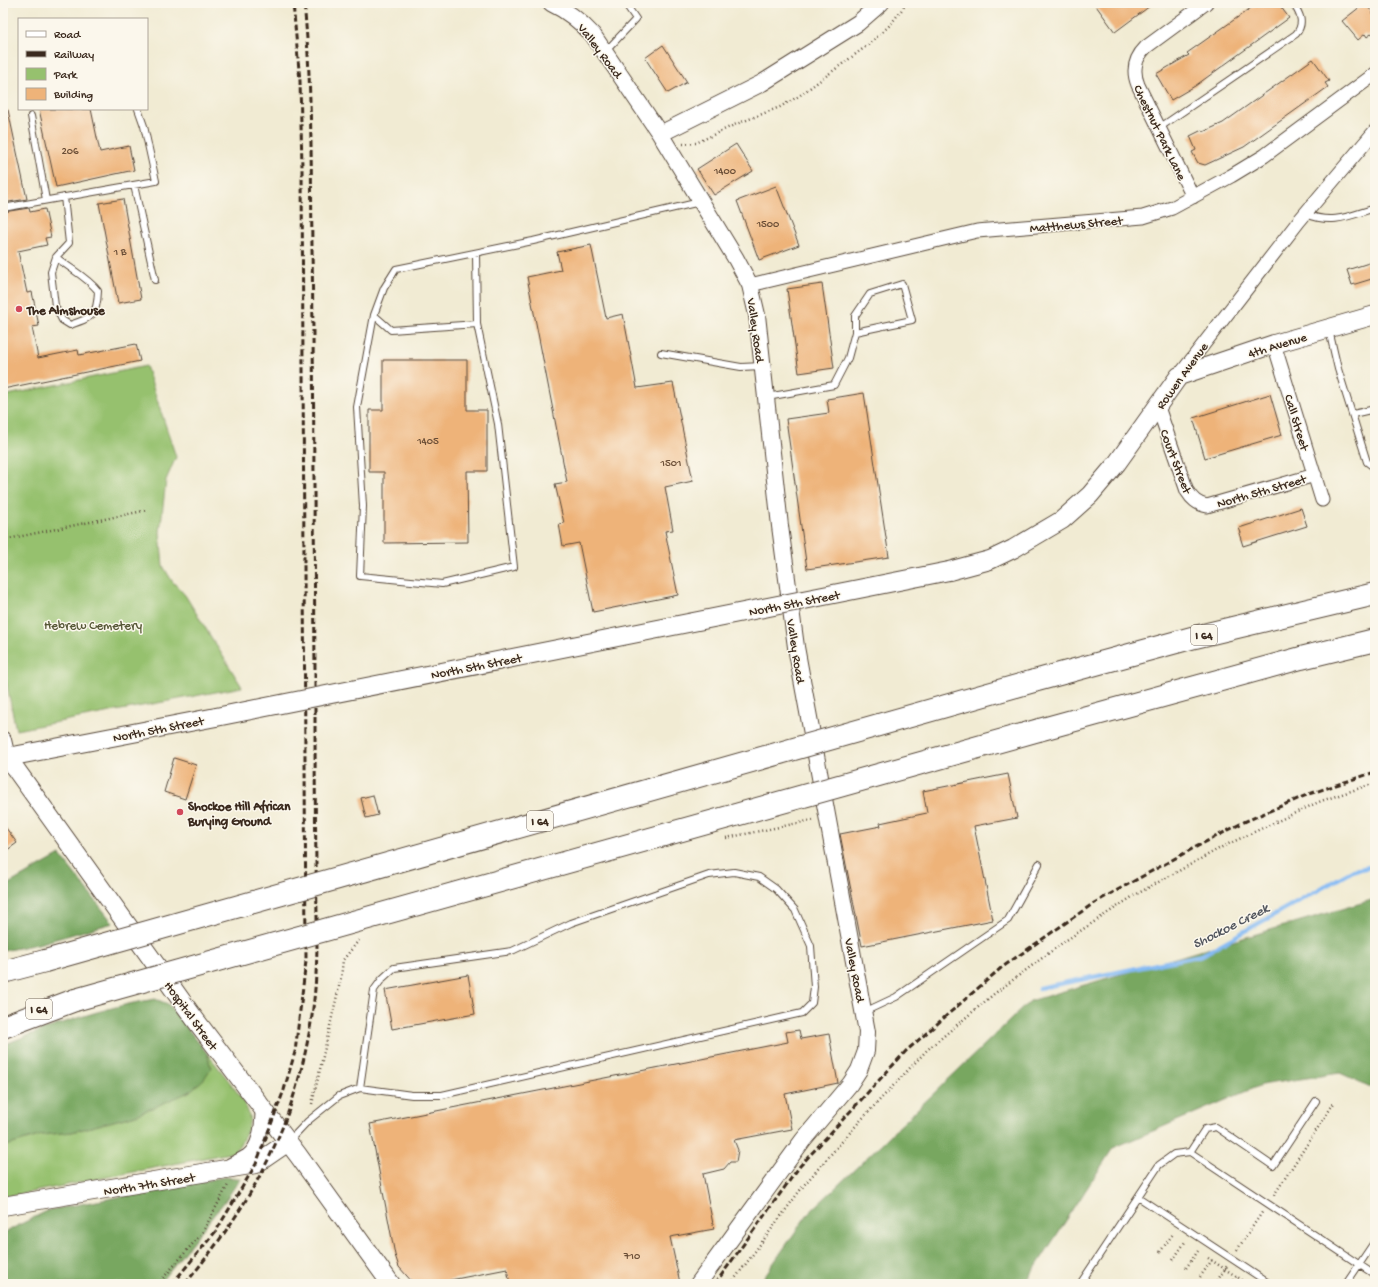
<svg xmlns="http://www.w3.org/2000/svg" width="1378" height="1287" viewBox="0 0 1378 1287" font-family="'Gochi Hand',sans-serif">
<style>
.green{fill:#96c16e;stroke:#687646}
.forest{fill:#78a761;stroke:#5a6840}
.lines{fill:none;stroke-linecap:round;stroke-linejoin:round}
.stream{stroke:#86bbf4;stroke-width:4.5}
.building{fill:#eeb379}
.service-casing{stroke:#564739;stroke-width:8}
.minor-casing{stroke:#564739;stroke-width:15}
.tertiary-casing{stroke:#564739;stroke-width:18}
.secondary-casing{stroke:#564739;stroke-width:20}
.motorway-casing{stroke:#564739;stroke-width:24}
.path{stroke:#564739;stroke-width:2.5;stroke-dasharray:1 3;stroke-linecap:butt}
.service{stroke:#fff;stroke-width:6}
.minor{stroke:#fff;stroke-width:13}
.tertiary{stroke:#fff;stroke-width:16}
.secondary{stroke:#fff;stroke-width:18}
.motorway{stroke:#fff;stroke-width:22}
.rail{stroke:#3b2a1e;stroke-width:3;stroke-dasharray:6 3;stroke-linecap:butt}
.secondary-bridge-casing{stroke:#564739;stroke-width:20;stroke-linecap:butt}
.motorway-bridge-casing{stroke:#564739;stroke-width:24;stroke-linecap:butt}
.secondary-bridge{stroke:#fff;stroke-width:18}
.motorway-bridge{stroke:#fff;stroke-width:22}
.poi-dot{fill:#d1495b;stroke:#fbf7ec;stroke-width:1.5}
.labels{text-anchor:middle;stroke-width:3;stroke-linejoin:round;paint-order:stroke}
.number-label{font-size:11px;fill:#684c35}
.shield{fill:#fbf7ec;stroke:#75685c;stroke-width:1}
.shield-label{font-size:12px;font-weight:bold;fill:#3b2a1e}
.street-label{font-size:13px;fill:#3b2a1e;stroke:#fbf7ec}
.poi-label{font-size:13px;font-weight:bold;fill:#3b2a1e;stroke:#fbf7ec;text-anchor:start}
.park-label{font-size:13px;fill:#565736;stroke:#fbf7ec}
.water-label{font-size:14px;font-style:italic;fill:#52565e;stroke:#fbf7ec}
</style>
<rect width="100%" height="100%" fill="#fbf7ec"/>
<filter id="ink" filterUnits="userSpaceOnUse"><feTurbulence type="fractalNoise" baseFrequency=".025" numOctaves="2"/><feDisplacementMap in="SourceGraphic" scale="8" xChannelSelector="R" yChannelSelector="G"/><feConvolveMatrix kernelMatrix="1 2 1 2 8 2 1 2 1" color-interpolation-filters="sRGB"/></filter>
<filter id="wash" filterUnits="userSpaceOnUse"><feTurbulence type="fractalNoise" baseFrequency=".012" numOctaves="4" result="noise"/><feDisplacementMap in="SourceGraphic" scale="16" xChannelSelector="R" yChannelSelector="G"/><feGaussianBlur stdDeviation="0.9" result="paint"/><feColorMatrix in="noise" values="0 0 0 0 0 0 0 0 0 0 0 0 0 0 0 0 0 1.4 0 .05"/><feComposite in="paint" operator="in"/></filter>
<g filter="url(#wash)">
<rect width="100%" height="100%" fill="#f1ebd3"/>
<path class="green" d="M 146,366 L 176,457 L 166,480 L 160,532 L 163,566 L 172,581 L 185,595 L 242,687 L 16,730 L 3,666 L 3,396 Z
M 207,1053 C 217,1067 246,1099 249,1115 C 252,1128 241,1142 235,1152 L 6,1197 L 3,1180 L 3,1147 L 42,1135 L 72,1132 L 136,1115 L 161,1103 L 211,1068 Z"/>
<path class="forest" d="M 60,855 L 113,923 L 38,944 L 3,951 L 3,887 Z
M 1375,899 L 1375,1089 L 1340,1073 L 1261,1085 L 1113,1148 L 1025,1284 L 759,1284 L 807,1215 L 1030,1001 Z
M 155,999 L 168,1004 L 207,1053 L 211,1068 L 204,1079 L 189,1092 L 136,1115 L 72,1132 L 42,1135 L 3,1147 L 3,1045 C 52,1026 103,1007 155,999 Z
M 225,1177 L 240,1179 L 225,1201 L 159,1284 L 3,1284 L 3,1233 L 49,1210 Z"/>
<g class="lines">
<path class="stream" d="M 1039,988 L 1202,955 L 1354,870 L 1375,866"/>
</g>
<g id="blocks">
<path class="building" d="M 1094,3 L 1154,3 L 1115,32 Z
M 1258,3 L 1278,3 L 1289,18 L 1195,86 L 1171,100 L 1156,74 L 1189,55 L 1187,53 Z
M 1365,3 L 1375,16 L 1375,31 L 1367,37 L 1365,34 L 1358,40 L 1342,21 Z
M 663,45 L 687,82 L 668,93 L 645,58 Z
M 1313,59 L 1329,81 L 1325,83 L 1328,87 L 1244,147 L 1205,165 L 1198,163 L 1192,152 L 1196,150 L 1190,136 L 1202,130 L 1203,132 L 1223,123 Z
M 39,109 L 91,109 L 100,152 L 129,146 L 134,170 L 56,187 Z
M 3,110 L 8,110 L 27,199 L 3,203 Z
M 736,144 L 753,171 L 714,195 L 697,169 Z
M 776,186 L 799,245 L 759,260 L 737,201 Z
M 123,199 L 141,299 L 118,303 L 99,203 Z
M 29,208 L 30,212 L 45,209 L 51,237 L 45,238 L 47,245 L 18,251 L 27,293 L 32,292 L 39,326 L 32,327 L 38,358 L 78,350 L 79,355 L 136,344 L 140,361 L 3,389 L 3,212 Z
M 591,245 L 606,318 L 623,314 L 637,388 L 673,383 L 693,481 L 665,487 L 673,530 L 665,531 L 678,595 L 593,612 L 579,543 L 563,546 L 559,524 L 564,523 L 555,484 L 567,482 L 527,277 L 561,270 L 557,252 Z
M 1375,261 L 1375,278 L 1352,285 L 1347,270 Z
M 822,284 L 834,368 L 799,373 L 787,289 Z
M 383,360 L 467,360 L 467,410 L 487,410 L 487,471 L 467,471 L 468,542 L 384,543 L 384,472 L 369,472 L 369,410 L 383,410 Z
M 864,393 L 889,557 L 807,569 L 786,419 L 829,413 L 827,399 Z
M 1270,394 L 1282,435 L 1205,458 L 1193,418 Z
M 1301,508 L 1307,526 L 1243,546 L 1239,533 L 1241,533 L 1239,528 Z
M 174,758 L 196,765 L 185,799 L 164,792 Z
M 1008,774 L 1017,818 L 974,826 L 993,920 L 862,946 L 840,834 L 881,826 L 880,823 L 927,813 L 923,791 Z
M 373,795 L 378,815 L 366,818 L 361,798 Z
M 3,824 L 17,843 L 3,853 Z
M 468,975 L 475,1014 L 392,1029 L 385,990 Z
M 799,1030 L 801,1039 L 829,1034 L 838,1083 L 785,1094 L 792,1129 L 734,1140 L 738,1150 L 736,1162 L 730,1162 L 724,1169 L 703,1174 L 714,1229 L 670,1237 L 680,1283 L 510,1284 L 507,1269 L 430,1284 L 414,1284 L 399,1267 L 395,1255 L 370,1124 L 788,1042 L 786,1032 Z"/>
</g>
</g>
<g filter="url(#ink)">
<use href="#blocks" fill-opacity="0" stroke="#564739" stroke-width="1"/>
<g class="lines">
<g class="service-casing">
<path id="service" d="M 605,52 L 636,19 L 625,3
M 31,116 L 46,200
M 1159,128 L 1296,34 C 1305,23 1300,14 1293,3
M 134,185 L 155,280
M 3,208 L 156,181 L 144,126 L 138,109
M 1306,214 C 1332,225 1349,216 1375,208
M 476,253 L 477,324 L 391,330 L 374,315 L 384,288 L 396,269 L 533,241 L 700,202
M 56,257 C 70,269 87,277 98,291 C 97,316 93,317 70,325 L 62,320 L 55,306 L 51,272 L 56,257 L 69,243 L 64,197
M 374,315 L 357,407 L 363,506 L 360,576 L 442,584 L 514,567 L 498,424 L 477,324
M 1329,330 L 1338,369 L 1367,462 L 1375,468
M 661,353 L 741,367 L 762,366
M 767,397 L 834,385 L 848,358 L 855,332 L 912,320 L 902,284 L 870,294 L 855,316 L 855,332
M 1353,414 L 1375,409
M 864,1012 L 896,997 L 1008,920 L 1039,864
M 289,1141 L 308,1121 L 339,1096 L 360,1088 L 412,1095 L 442,1095 L 802,1013 L 812,1003 L 814,987 L 811,946 L 795,910 L 776,889 L 759,877 L 734,872 L 709,875 L 571,923 L 512,951 L 394,968 L 382,979 L 374,990 L 360,1088
M 1190,1152 L 1375,1275
M 1138,1197 L 1270,1284
M 1080,1284 L 1159,1165 L 1174,1154 L 1190,1152 L 1205,1129 L 1216,1127 L 1273,1166 L 1316,1101
M 1346,1284 L 1375,1241"/>
</g>
<g class="minor-casing">
<path id="minor" d="M 1193,197 L 1138,85 C 1132,70 1135,58 1146,47 L 1206,3
M 750,285 L 977,231 L 1143,217 L 1172,208 L 1231,176 L 1264,156 L 1375,74
M 1274,344 L 1322,500
M 1179,376 L 1299,221 L 1375,131
M 1158,407 L 1187,491 C 1192,499 1197,504 1207,506 L 1315,475
M 230,1165 C 235,1162 242,1159 247,1156 C 261,1146 262,1124 262,1109"/>
</g>
<g class="tertiary-casing">
<path id="tertiary" d="M 551,3 C 568,11 580,21 593,35 L 660,134 L 736,259 L 750,285 L 757,315 L 780,526 L 796,647 L 867,1032 L 866,1051 L 859,1070 L 850,1084 L 803,1140 L 698,1284
M 660,134 L 762,83 L 858,23 L 881,3
M 3,740 L 7,757"/>
</g>
<g class="secondary-casing">
<path id="secondary" d="M 949,571 L 990,560 L 1013,549 L 1062,520 L 1090,495 L 1117,463 L 1179,376 L 1274,344 L 1375,315
M 7,757 L 194,1018 L 298,1155 L 391,1284
M 3,758 L 216,717
M 3,1206 L 256,1164 L 288,1142"/>
</g>
<g class="motorway-casing">
<path id="motorway" d="M 1034,681 L 1195,637 L 1375,594
M 1039,730 L 1301,658 L 1375,640
M 3,972 L 45,961
M 3,1027 L 75,1000"/>
</g>
<path class="path" d="M 683,144 L 696,143 L 734,125 L 780,107 L 799,96 L 868,45 L 890,25 L 907,3
M 3,540 L 148,510
M 726,838 L 813,820
M 312,1104 L 341,978 L 343,960 L 359,940
M 1274,1195 L 1334,1103
M 1237,1250 L 1263,1211
M 1160,1252 L 1173,1234
M 1208,1258 L 1248,1284
M 1173,1260 L 1185,1242
M 1186,1268 L 1198,1251
M 1200,1277 L 1212,1260
M 158,1284 L 202,1233 L 228,1185
M 731,1284 L 804,1185 L 860,1121 L 927,1050 L 994,994 L 1065,941 L 1135,895 L 1224,846 L 1321,801 L 1375,783
M 1215,1284 L 1227,1266
M 1231,1284 L 1236,1276"/>
<use href="#service" class="service"/>
<use href="#minor" class="minor"/>
<use href="#tertiary" class="tertiary"/>
<use href="#secondary" class="secondary"/>
<use href="#motorway" class="motorway"/>
<path class="rail" d="M 172,1284 L 216,1231 L 256,1164 L 284,1090 L 295,1052 L 306,961 L 302,167 L 300,81 L 293,3
M 185,1284 C 248,1208 289,1137 308,1039 C 320,980 317,922 316,862 C 315,798 315,734 315,670 C 314,529 314,388 312,247 C 311,166 312,84 304,3
M 715,1284 L 800,1166 L 906,1051 L 1001,968 L 1094,903 L 1192,849 L 1244,822 L 1309,794 L 1375,772"/>
<g class="secondary-bridge-casing">
<path id="secondary-bridge" d="M 216,717 L 949,571"/>
</g>
<g class="motorway-bridge-casing">
<path id="motorway-bridge" d="M 45,961 L 1034,681
M 75,1000 L 1039,730"/>
</g>
<use href="#secondary-bridge" class="secondary-bridge"/>
<use href="#motorway-bridge" class="motorway-bridge"/>
</g>
</g>
<g class="poi-dot">
<circle cx="19" cy="309" r="4"/>
<circle cx="180" cy="812" r="4"/>
</g>
<g class="labels">
<g class="number-label">
<text x="70" y="154">206</text>
<text x="725" y="174">1400</text>
<text x="768" y="227">1500</text>
<text x="120" y="255">1 B</text>
<text x="428" y="444">1405</text>
<text x="671" y="466">1501</text>
<text x="632" y="1259">710</text>
</g>
<g class="shield">
<rect x="1191" y="625" width="26" height="20" rx="3"/>
<rect x="527" y="811" width="26" height="20" rx="3"/>
<rect x="26" y="999" width="26" height="20" rx="3"/>
</g>
<g class="shield-label">
<text x="1204" y="639">I 64</text>
<text x="540" y="825">I 64</text>
<text x="39" y="1013">I 64</text>
</g>
<g class="street-label">
<text transform="translate(601 50) rotate(53)" y="5">Valley Road</text>
<text transform="translate(1161 132) rotate(64)" y="5">Chestnut Park Lane</text>
<text transform="translate(1076 223) rotate(-5)" y="5">Matthews Street</text>
<text transform="translate(757 330) rotate(82)" y="5">Valley Road</text>
<text transform="translate(1277 344) rotate(-17)" y="5">4th Avenue</text>
<text transform="translate(1181 375) rotate(-54)" y="5">Rowen Avenue</text>
<text transform="translate(1298 422) rotate(73)" y="5">Call Street</text>
<text transform="translate(1177 461) rotate(69)" y="5">Court Street</text>
<text transform="translate(1261 490) rotate(-16)" y="5">North 5th Street</text>
<text transform="translate(794 602) rotate(-11)" y="5">North 5th Street</text>
<text transform="translate(797 651) rotate(81)" y="5">Valley Road</text>
<text transform="translate(476 665) rotate(-11)" y="5">North 5th Street</text>
<text transform="translate(158 728) rotate(-11)" y="5">North 5th Street</text>
<text transform="translate(856 970) rotate(79)" y="5">Valley Road</text>
<text transform="translate(192 1015) rotate(54)" y="5">Hospital Street</text>
<text transform="translate(149 1183) rotate(-9)" y="5">North 7th Street</text>
</g>
<g class="poi-label">
<text x="27" y="314">The Almshouse</text>
<text x="188" y="810">Shockoe Hill African<tspan x="188" dy="15">Burying Ground</tspan></text>
</g>
<g class="park-label">
<text x="93" y="629">Hebrew Cemetery</text>
</g>
<g class="water-label">
<text transform="translate(1230 925) rotate(-27)" y="5">Shockoe Creek</text>
</g>
</g>
<rect width="1378" height="1287" fill="none" stroke="#fbf7ec" stroke-width="16"/>
<rect x="18" y="18" width="130" height="92" fill="#fbf7ec" stroke="#aea59a"/>
<rect x="26" y="31" width="20" height="6" fill="#ffffff" stroke="#aea59a"/>
<text x="54" y="38" font-size="12" fill="#3b2a1e">Road</text>
<rect x="26" y="51" width="20" height="6" fill="#3b2a1e" stroke="#aea59a"/>
<text x="54" y="58" font-size="12" fill="#3b2a1e">Railway</text>
<rect x="26" y="68" width="20" height="12" fill="#96c16e" stroke="#aea59a"/>
<text x="54" y="78" font-size="12" fill="#3b2a1e">Park</text>
<rect x="26" y="88" width="20" height="12" fill="#eeb379" stroke="#aea59a"/>
<text x="54" y="98" font-size="12" fill="#3b2a1e">Building</text>
</svg>
